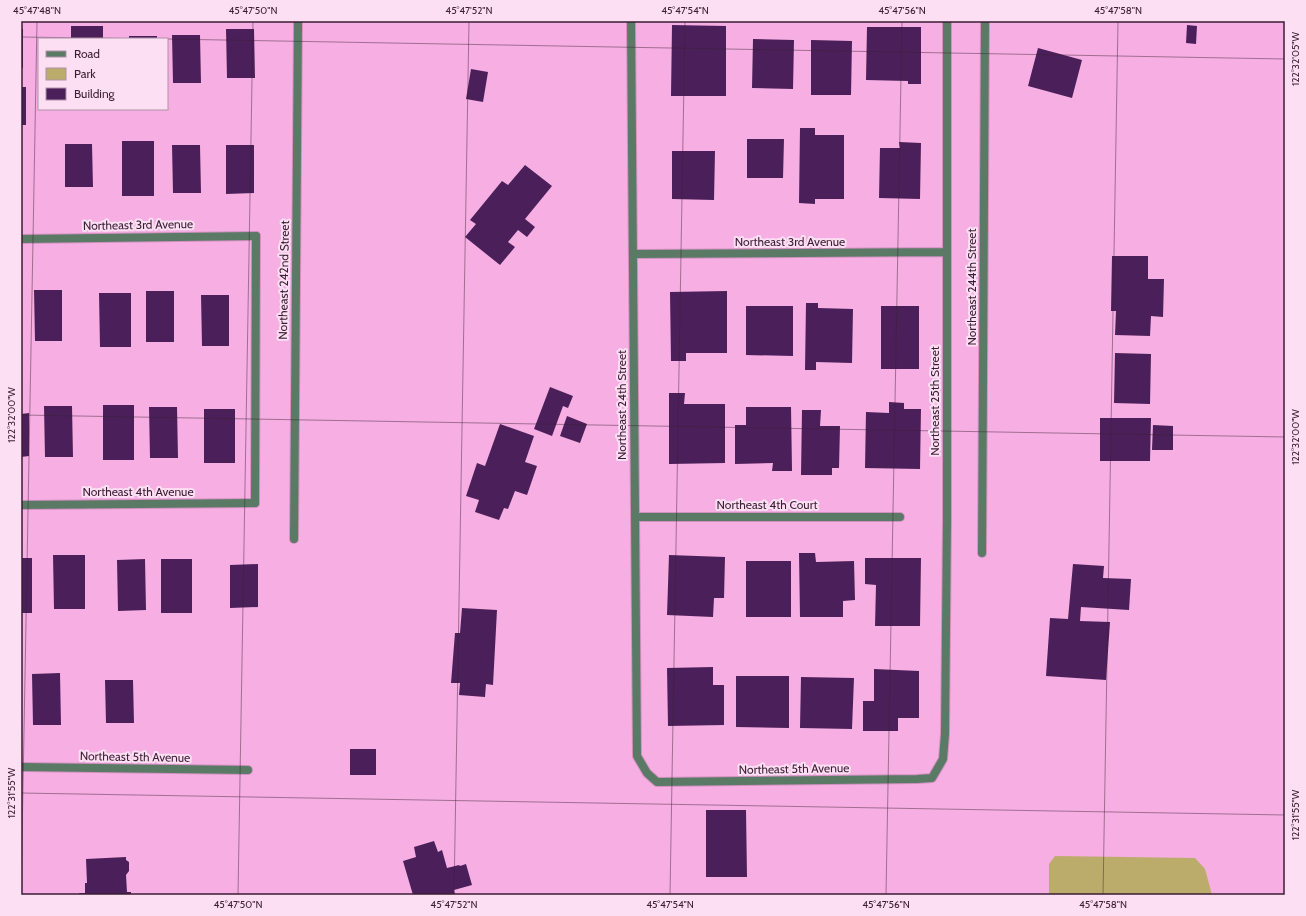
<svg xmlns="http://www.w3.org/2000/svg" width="1306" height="916" viewBox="0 0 1306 916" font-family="Cabin,sans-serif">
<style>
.green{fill:#bcac6b}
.building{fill:#4b205a}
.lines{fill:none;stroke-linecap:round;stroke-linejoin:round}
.service-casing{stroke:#d091c0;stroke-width:10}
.minor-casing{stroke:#d091c0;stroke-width:10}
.service{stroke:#5a7a65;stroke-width:8}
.minor{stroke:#5a7a65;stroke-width:8}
.ticks{fill:none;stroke:#3a1e33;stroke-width:1;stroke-opacity:0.45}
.labels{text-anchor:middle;stroke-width:4;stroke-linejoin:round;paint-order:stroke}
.street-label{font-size:12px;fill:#3a1e33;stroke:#fddff4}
.neatline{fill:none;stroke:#3a1e33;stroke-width:1.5}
.ticks-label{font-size:10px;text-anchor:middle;fill:#3a1e33}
</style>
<rect width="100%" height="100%" fill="#f6aee3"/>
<path class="green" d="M 1055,856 L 1195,858 L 1205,869 L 1212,895 L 1049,895 L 1049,864 Z"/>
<path class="building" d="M 672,25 L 726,26 L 726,96 L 671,96 Z
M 1187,25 L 1197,26 L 1196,44 L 1186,43 Z
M 71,26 L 103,26 L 103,39 L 71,39 Z
M 867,27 L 921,27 L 921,84 L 908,84 L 908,81 L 866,80 Z
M 21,29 L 23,29 L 23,68 L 21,68 Z
M 226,29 L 254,29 L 255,78 L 227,78 Z
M 172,35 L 200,35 L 201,83 L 173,83 Z
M 129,36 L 157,36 L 157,39 L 129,39 Z
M 753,39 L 794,40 L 793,89 L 752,88 Z
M 811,40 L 852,41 L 851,95 L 811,95 Z
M 1038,48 L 1082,60 L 1072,98 L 1028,86 Z
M 471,69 L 488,72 L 483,102 L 466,99 Z
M 21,87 L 26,87 L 26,125 L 21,125 Z
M 800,128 L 815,128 L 815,135 L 844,135 L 844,199 L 815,199 L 815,204 L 799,203 Z
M 747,139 L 784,139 L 783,178 L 747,178 Z
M 122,141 L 154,141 L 154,196 L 122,196 Z
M 899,142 L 921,143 L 920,199 L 879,198 L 880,148 L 900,148 Z
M 65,144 L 92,144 L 93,187 L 65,187 Z
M 172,145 L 200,145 L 201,193 L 173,193 Z
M 226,145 L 254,145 L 254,193 L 226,194 Z
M 672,151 L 715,151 L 714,200 L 672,199 Z
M 525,165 L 552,186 L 525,219 L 535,227 L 527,237 L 518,230 L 508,242 L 515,247 L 500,265 L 465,237 L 476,224 L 470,220 L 502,181 L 508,185 Z
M 1112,256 L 1148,256 L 1148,279 L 1164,279 L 1163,317 L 1151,316 L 1150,336 L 1115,335 L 1116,311 L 1111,311 Z
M 34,290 L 62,290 L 62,341 L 35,341 Z
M 146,291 L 174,291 L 174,342 L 146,342 Z
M 727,291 L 727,353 L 686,353 L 686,361 L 671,361 L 670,292 Z
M 99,293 L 131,293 L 131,347 L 100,347 Z
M 201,295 L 229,295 L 229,346 L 202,346 Z
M 806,303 L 818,303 L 818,308 L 853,309 L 852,363 L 816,362 L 816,370 L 805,370 Z
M 746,306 L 793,306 L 793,356 L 746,355 Z
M 881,306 L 919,306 L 919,369 L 881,369 Z
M 1115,353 L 1151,354 L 1150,404 L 1114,403 Z
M 550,387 L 573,396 L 568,408 L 563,406 L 552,436 L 534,429 Z
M 669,393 L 685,393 L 684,404 L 725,404 L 725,463 L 669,464 Z
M 889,402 L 904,403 L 904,409 L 921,409 L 920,469 L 865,468 L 866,412 L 889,413 Z
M 103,405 L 134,405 L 134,460 L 103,460 Z
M 44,406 L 72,406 L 73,457 L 45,457 Z
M 149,407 L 177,407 L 178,458 L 150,458 Z
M 746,407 L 791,407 L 792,471 L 772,471 L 773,463 L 735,464 L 735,425 L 746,425 Z
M 204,409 L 235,409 L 235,463 L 204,463 Z
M 802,410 L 821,410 L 820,426 L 840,426 L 839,468 L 832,468 L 832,475 L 801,475 Z
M 29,413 L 29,456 L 21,457 L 21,414 Z
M 567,416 L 587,424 L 580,443 L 560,436 Z
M 1100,418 L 1151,418 L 1150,461 L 1100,461 Z
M 500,424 L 534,436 L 525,462 L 537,466 L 527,495 L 515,491 L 508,509 L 504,508 L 499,520 L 475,512 L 479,500 L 466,496 L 477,463 L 485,466 Z
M 1153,425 L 1173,426 L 1173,450 L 1152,450 Z
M 799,553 L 815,553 L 816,562 L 854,561 L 855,600 L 843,601 L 843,617 L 800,617 Z
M 53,555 L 85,555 L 85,609 L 54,609 Z
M 669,555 L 725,557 L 724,598 L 714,598 L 713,617 L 667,615 Z
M 21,558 L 32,558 L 32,613 L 21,613 Z
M 865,558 L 921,558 L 920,626 L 875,626 L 876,585 L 865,584 Z
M 145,559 L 146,610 L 118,611 L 117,560 Z
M 161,559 L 192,559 L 192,613 L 161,613 Z
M 746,561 L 791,561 L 791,617 L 746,617 Z
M 258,564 L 258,607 L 230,608 L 230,565 Z
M 1073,564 L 1104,566 L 1103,578 L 1131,579 L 1129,610 L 1081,607 L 1080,621 L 1110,622 L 1106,680 L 1046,676 L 1050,618 L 1068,619 Z
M 462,608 L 497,610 L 493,685 L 486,684 L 485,697 L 459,695 L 460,683 L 451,683 L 455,633 L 460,633 Z
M 713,667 L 713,685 L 724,685 L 724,725 L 668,726 L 667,668 Z
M 874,669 L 919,671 L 919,718 L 898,718 L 898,731 L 863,731 L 863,701 L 874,701 Z
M 60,673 L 61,725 L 33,725 L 32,674 Z
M 736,676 L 789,676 L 789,728 L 736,727 Z
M 801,677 L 854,678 L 852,729 L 800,728 Z
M 105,680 L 133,680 L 134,723 L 106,723 Z
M 350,749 L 376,749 L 376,775 L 350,775 Z
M 706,810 L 746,810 L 747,877 L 706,877 Z
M 434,841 L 438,852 L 442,850 L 447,868 L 459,865 L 460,866 L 466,864 L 472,885 L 454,890 L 455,895 L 413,895 L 403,861 L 416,857 L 414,847 Z
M 126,857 L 126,860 L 129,862 L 129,871 L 126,875 L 127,892 L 131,892 L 131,895 L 80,895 L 79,893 L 85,893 L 85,883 L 87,883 L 86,859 Z"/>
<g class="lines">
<g class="service-casing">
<path id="service" d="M 255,503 L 256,236
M 982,553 L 985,21"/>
</g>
<g class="minor-casing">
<path id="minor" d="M 631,21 L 637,756 L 647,773 L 657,782 L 917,779 L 932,778 L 943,759 L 945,734 L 947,520 L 947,21
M 21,239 L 256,236
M 633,254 L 947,252
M 21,505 L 255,503
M 635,517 L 900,517
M 294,539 L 298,21
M 21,767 L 248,770"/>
</g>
<use href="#service" class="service"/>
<use href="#minor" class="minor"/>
</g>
<path class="ticks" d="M 21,37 L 156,39M 167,39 L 1285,59M 21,415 L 1285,437M 21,793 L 1285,815M 21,895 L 37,21M 238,895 L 253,21M 454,895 L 469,21M 670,895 L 685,21M 886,895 L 902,21M 1103,895 L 1118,21"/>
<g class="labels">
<g class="street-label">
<text transform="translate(138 225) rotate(-1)" y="4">Northeast 3rd Avenue</text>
<text x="790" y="246">Northeast 3rd Avenue</text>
<text transform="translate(284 280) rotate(-89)" y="4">Northeast 242nd Street</text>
<text transform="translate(972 287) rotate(-90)" y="4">Northeast 244th Street</text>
<text transform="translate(935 401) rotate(-90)" y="4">Northeast 25th Street</text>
<text transform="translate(622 405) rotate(-90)" y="4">Northeast 24th Street</text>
<text x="138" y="496">Northeast 4th Avenue</text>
<text x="767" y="509">Northeast 4th Court</text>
<text transform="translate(135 757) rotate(1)" y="4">Northeast 5th Avenue</text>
<text transform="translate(794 769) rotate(-1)" y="4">Northeast 5th Avenue</text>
</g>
</g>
<rect width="1306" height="916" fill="none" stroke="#fddff4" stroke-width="44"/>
<rect x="38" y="38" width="130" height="72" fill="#fddff4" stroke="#af92a7"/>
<rect x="46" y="51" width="20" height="6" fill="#5a7a65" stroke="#af92a7"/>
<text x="74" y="58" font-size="12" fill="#3a1e33">Road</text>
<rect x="46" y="68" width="20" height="12" fill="#bcac6b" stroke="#af92a7"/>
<text x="74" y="78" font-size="12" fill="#3a1e33">Park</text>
<rect x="46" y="88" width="20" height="12" fill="#4b205a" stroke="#af92a7"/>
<text x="74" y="98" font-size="12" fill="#3a1e33">Building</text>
<rect x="22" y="22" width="1262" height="872" class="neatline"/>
<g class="ticks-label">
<text x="37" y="14">45°47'48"N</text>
<text x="253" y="14">45°47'50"N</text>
<text x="469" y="14">45°47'52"N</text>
<text x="685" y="14">45°47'54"N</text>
<text x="902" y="14">45°47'56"N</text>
<text x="1118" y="14">45°47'58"N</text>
<text transform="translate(1295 59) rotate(-90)" y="4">122°32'05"W</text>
<text transform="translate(11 415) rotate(-90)" y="4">122°32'00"W</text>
<text transform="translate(1295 437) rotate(-90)" y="4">122°32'00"W</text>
<text transform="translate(11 793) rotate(-90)" y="4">122°31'55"W</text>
<text transform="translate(1295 815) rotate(-90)" y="4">122°31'55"W</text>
<text x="238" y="908">45°47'50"N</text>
<text x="454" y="908">45°47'52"N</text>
<text x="670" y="908">45°47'54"N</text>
<text x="886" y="908">45°47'56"N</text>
<text x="1103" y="908">45°47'58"N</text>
</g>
</svg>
